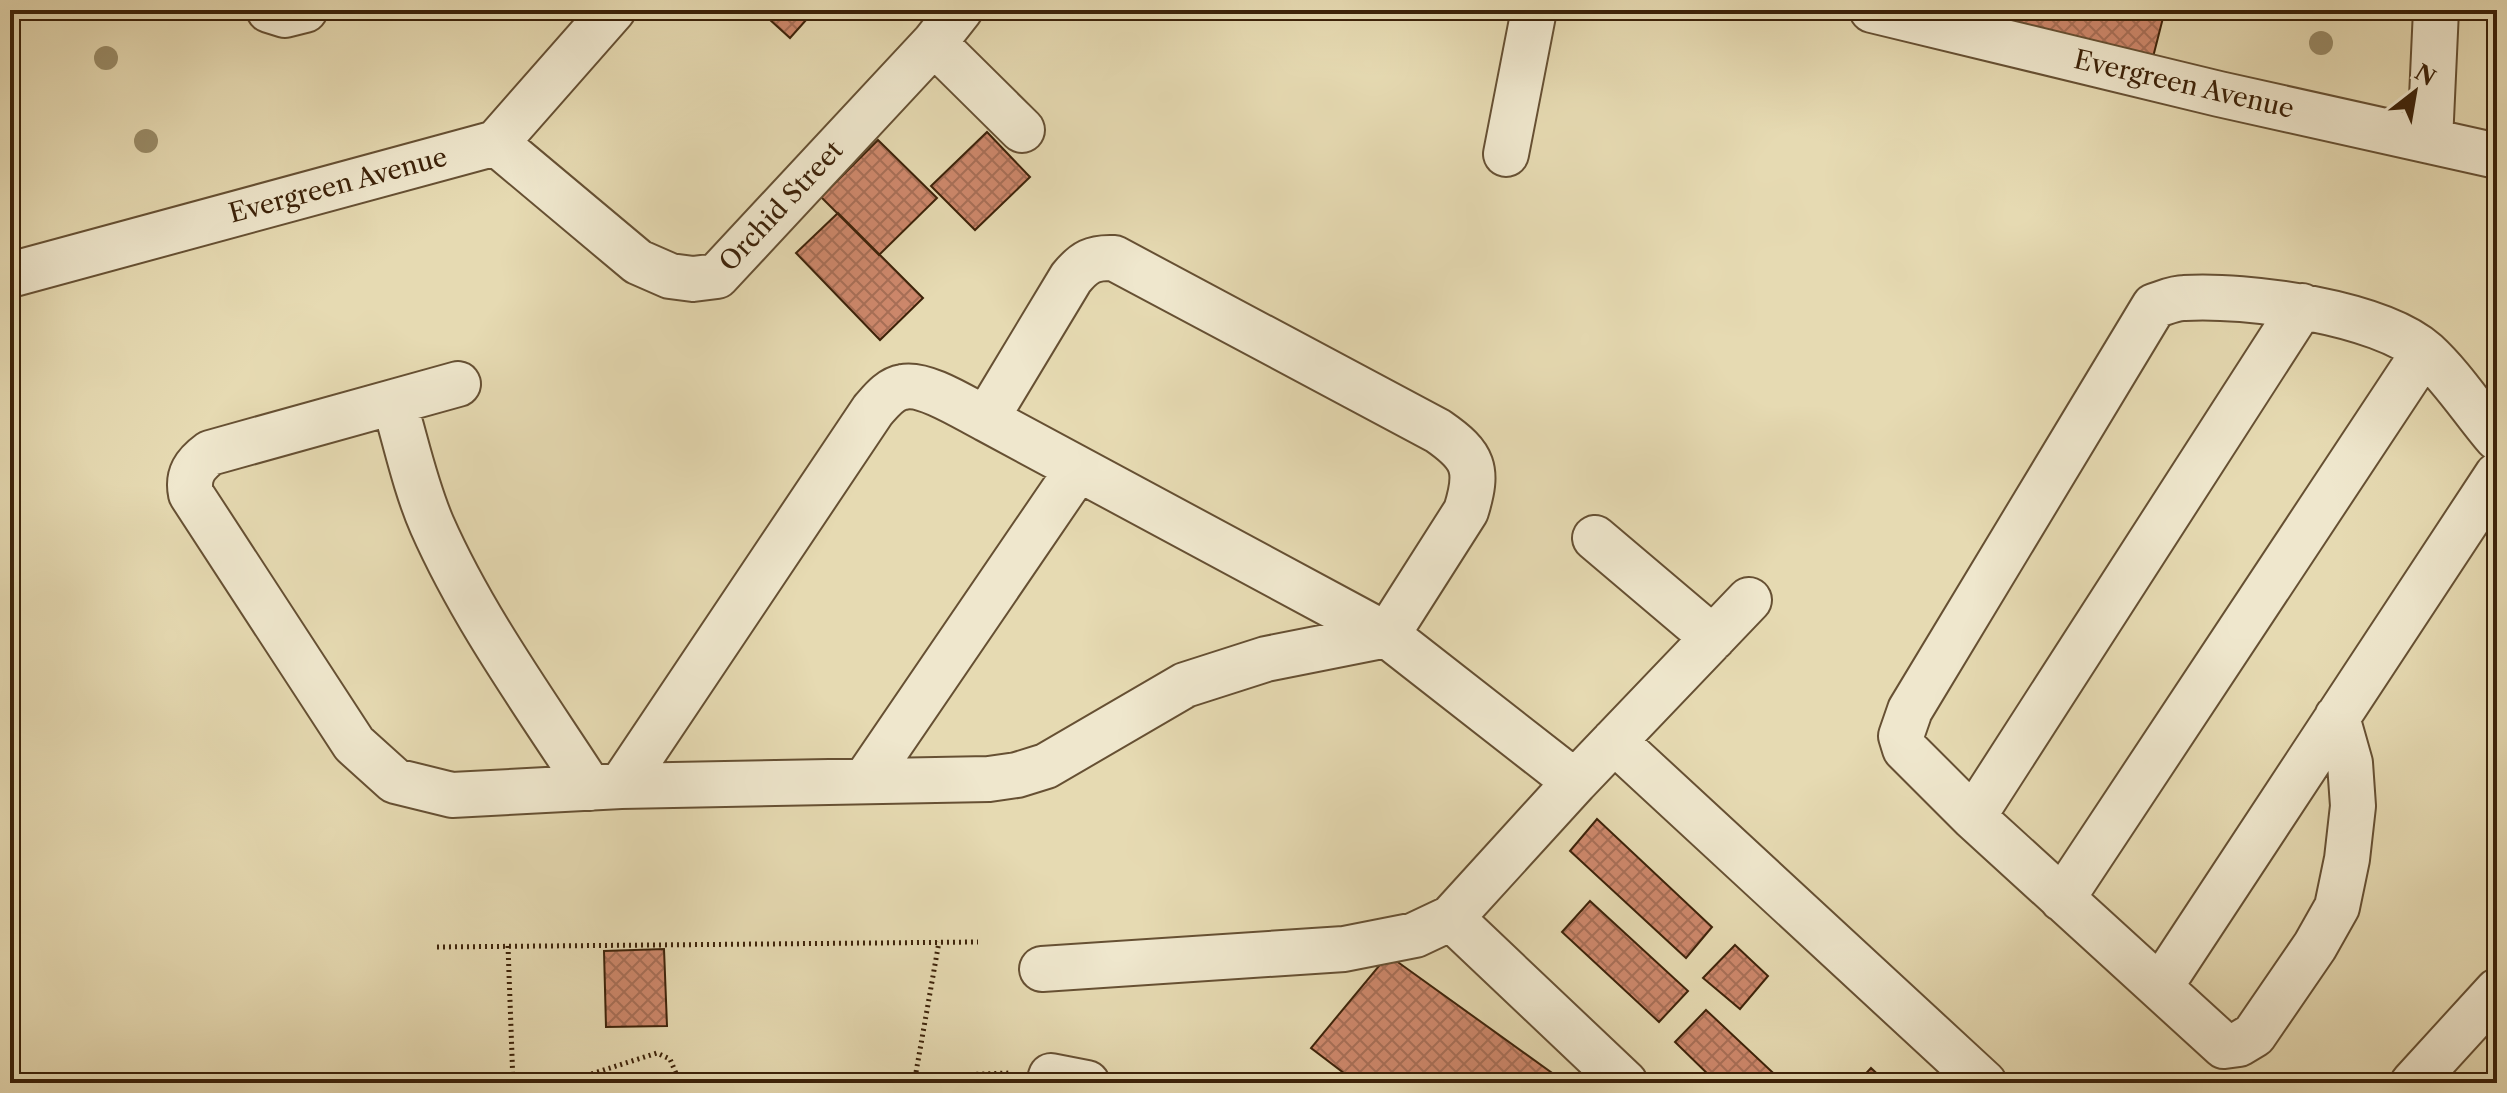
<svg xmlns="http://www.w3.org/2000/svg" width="2507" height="1093" viewBox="0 0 2507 1093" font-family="'Libre Caslon Text',serif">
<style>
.building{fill:url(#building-cross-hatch);stroke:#3c2209;stroke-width:2}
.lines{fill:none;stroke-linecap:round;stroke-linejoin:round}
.minor-casing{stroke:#665033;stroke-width:48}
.path{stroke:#3c2209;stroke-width:5;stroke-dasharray:2 4;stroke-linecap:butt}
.minor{stroke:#efe7cd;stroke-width:44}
.tree{fill:#998b67}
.labels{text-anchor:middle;stroke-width:7;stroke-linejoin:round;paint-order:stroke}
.street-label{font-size:26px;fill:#3c2209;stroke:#efe7cd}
</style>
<defs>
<pattern id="building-cross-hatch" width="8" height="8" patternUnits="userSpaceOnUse" patternTransform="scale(2)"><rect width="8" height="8" fill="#ce886c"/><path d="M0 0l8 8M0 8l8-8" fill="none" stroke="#a86f57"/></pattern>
</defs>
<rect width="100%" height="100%" fill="#e6dab2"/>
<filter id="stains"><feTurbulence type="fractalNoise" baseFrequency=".0025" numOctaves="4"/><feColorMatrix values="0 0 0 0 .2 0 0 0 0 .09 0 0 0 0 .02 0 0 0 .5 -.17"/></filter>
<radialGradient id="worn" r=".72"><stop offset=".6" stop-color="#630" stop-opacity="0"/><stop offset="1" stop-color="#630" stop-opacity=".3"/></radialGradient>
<path class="building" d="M 759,10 L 815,10 L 790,38 Z
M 2020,10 L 2165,10 L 2152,61 L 2016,28 Z
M 987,132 L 1030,177 L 975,230 L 931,186 Z
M 878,140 L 937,198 L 879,255 L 821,197 Z
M 838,213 L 923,298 L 880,340 L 796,253 Z
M 1597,819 L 1712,927 L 1686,958 L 1570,851 Z
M 1590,901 L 1688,991 L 1659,1022 L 1562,932 Z
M 1735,945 L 1768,976 L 1740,1009 L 1703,978 Z
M 664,949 L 667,1026 L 606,1027 L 604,951 Z
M 1388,955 L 1566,1083 L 1357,1083 L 1311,1048 Z
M 1706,1010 L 1784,1083 L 1717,1083 L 1675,1042 Z
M 1871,1068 L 1887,1083 L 1857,1083 Z"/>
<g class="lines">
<g class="minor-casing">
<path id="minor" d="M 269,10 L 285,15 L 305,10
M 1872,10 L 2219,94 L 2497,156
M 934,43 L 1022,130
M 2430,141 L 2436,10
M 496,143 L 638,262 L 670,276 L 693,279 L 717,276 L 934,43 L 960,10
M 1506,154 L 1534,10
M 10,275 L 496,143 L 613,10
M 458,384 L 210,453 C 195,464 187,475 191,494 L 354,744 L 395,781 L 452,795 L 621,786 L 989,779 L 1017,775 L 1046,766 L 1185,685 L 1266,659 L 1387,635 L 1466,511 C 1479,469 1474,456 1438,431 L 1114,258 C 1093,257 1084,262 1071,278 L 986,419
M 394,402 C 406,442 415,486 432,525 C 473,618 535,703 590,788
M 1595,538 L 1713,638
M 2337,717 L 2350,763 L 2353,806 L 2347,859 L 2337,907 L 2315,946 L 2254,1035 L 2239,1044 L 2224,1046 L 1973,817 L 1905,749 L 1901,736 L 1910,710 L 2154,306 C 2164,303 2174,298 2184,298 C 2246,294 2380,312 2426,353 C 2453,378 2473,410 2497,438
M 1614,741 L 1984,1083
M 865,781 L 1078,469
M 621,786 L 873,410 C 881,401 890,389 903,387 C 925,382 966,409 986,419 L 1387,635 L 1575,782
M 1973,817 L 2302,306
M 2062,899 L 2424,352
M 1451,918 L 1625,1083
M 1042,969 L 1344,949 L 1415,935 L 1451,918 L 1575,782 L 1749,600
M 2160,987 L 2497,475
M 1049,1083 L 1051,1076 L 1087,1083
M 2413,1083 L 2497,991"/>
</g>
<path class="path" d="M 508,946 L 513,1083
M 437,947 L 978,942
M 915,1078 L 939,942
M 679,1080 L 696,1083
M 563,1083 L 657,1053 L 670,1059 L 680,1083
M 893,1083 L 932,1076 L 1010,1073"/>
<use href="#minor" class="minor"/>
</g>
<g class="tree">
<circle cx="2321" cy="43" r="12"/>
<circle cx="106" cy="58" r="12"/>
<circle cx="146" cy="141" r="12"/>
</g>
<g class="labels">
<g class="street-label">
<text transform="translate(2184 84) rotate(13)" y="9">Evergreen Avenue</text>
<text transform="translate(338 185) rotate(-15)" y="9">Evergreen Avenue</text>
<text transform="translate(781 206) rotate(-47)" y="9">Orchid Street</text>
</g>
</g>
<rect width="2507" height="1093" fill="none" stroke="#e6dab2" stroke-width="40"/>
<rect x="12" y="12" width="2483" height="1069" fill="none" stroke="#3c2209" stroke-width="4"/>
<rect x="20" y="20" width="2467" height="1053" fill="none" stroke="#3c2209" stroke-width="2"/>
<g transform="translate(2415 92) rotate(31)" stroke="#efe7cd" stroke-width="6" paint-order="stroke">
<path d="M0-6L14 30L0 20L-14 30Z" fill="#3c2209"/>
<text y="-12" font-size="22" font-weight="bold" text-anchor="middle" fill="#3c2209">N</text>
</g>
<rect width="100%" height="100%" filter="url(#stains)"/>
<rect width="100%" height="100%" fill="url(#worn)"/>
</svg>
